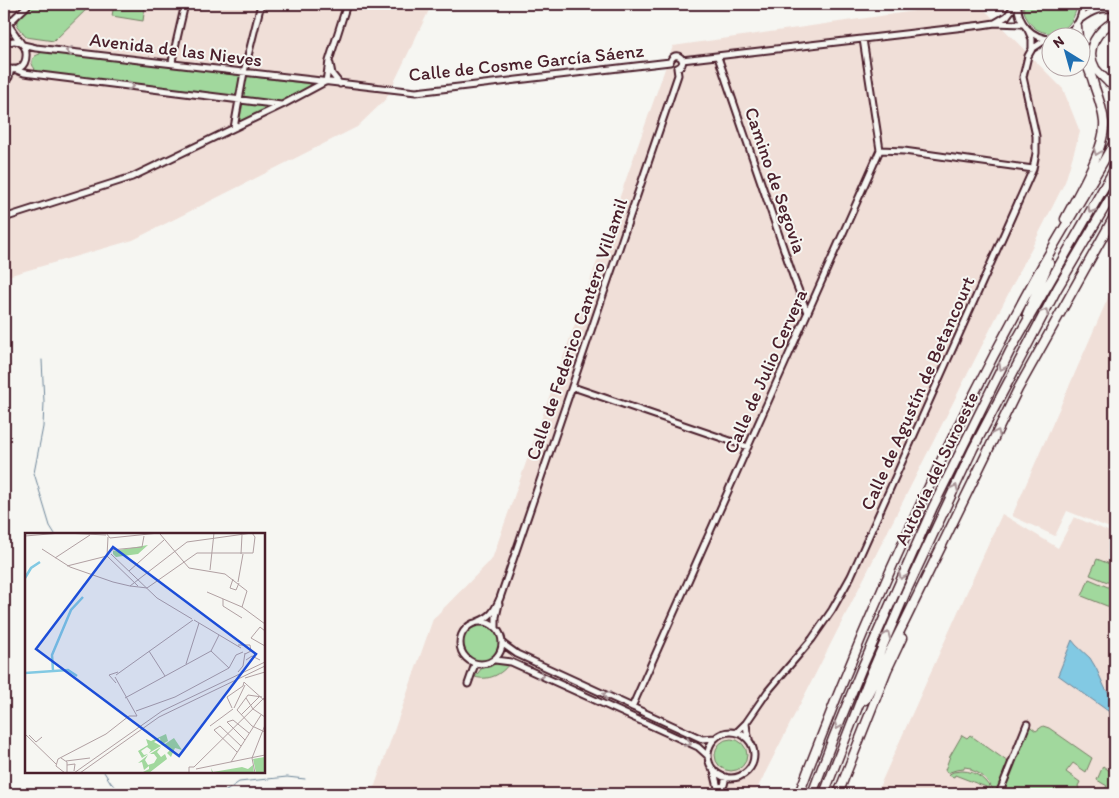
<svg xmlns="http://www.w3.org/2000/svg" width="1119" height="798" viewBox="0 0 1119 798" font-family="Itim,sans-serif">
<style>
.built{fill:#f0dfd8}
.green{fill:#a1d89d;stroke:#767c64}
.water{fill:#82c9e3;stroke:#6c8599}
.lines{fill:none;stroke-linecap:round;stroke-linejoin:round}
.stream{stroke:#6c8599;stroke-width:1}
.minor-casing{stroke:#4a1f2b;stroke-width:9}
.highway-casing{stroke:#4a1f2b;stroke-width:11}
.minor{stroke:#f6f6f2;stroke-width:5}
.highway{stroke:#f6f6f2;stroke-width:8}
.oneway{stroke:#a99598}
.labels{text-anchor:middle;stroke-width:4;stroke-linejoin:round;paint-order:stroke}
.street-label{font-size:19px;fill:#4a1f2b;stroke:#f6f6f2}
.inset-river{fill:none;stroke:#82c9e3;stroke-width:2.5}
.inset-road{fill:none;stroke:#b1a0a2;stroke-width:1}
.view{fill:#1d4ed8;fill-opacity:0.15;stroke:#1d4ed8;stroke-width:2.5}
.inset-edge{fill:none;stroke:#4a1f2b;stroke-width:2.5}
</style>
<rect width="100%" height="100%" fill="#f6f6f2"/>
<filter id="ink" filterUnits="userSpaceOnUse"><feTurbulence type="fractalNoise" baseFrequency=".02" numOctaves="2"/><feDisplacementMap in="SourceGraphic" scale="10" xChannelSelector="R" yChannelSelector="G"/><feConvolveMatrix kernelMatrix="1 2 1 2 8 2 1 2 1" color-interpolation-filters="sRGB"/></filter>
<g filter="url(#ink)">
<path class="built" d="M 4,4 L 432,4 L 386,99 L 357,127 L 133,240 L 4,277 Z
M 963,4 L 979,4 L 1063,89 L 1080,132 L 1065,182 L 757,789 L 755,794 L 372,794 L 433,619 L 492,559 L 673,46 Z
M 1115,282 L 1115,530 L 1067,511 L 1055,536 L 1012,516 Z
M 1002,514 L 1058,548 L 1074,517 L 1115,534 L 1115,794 L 876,794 Z"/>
<path class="green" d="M 34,4 L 92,4 L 54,41 L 26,37 L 17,26 L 19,18 Z
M 114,4 L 132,4 L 145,6 L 143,21 L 112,16 Z
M 1023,4 L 1077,4 C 1073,43 1026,42 1023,4 Z
M 40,51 L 311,84 L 311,88 L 239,123 L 244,98 L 37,73 L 33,71 L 35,69 C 29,62 32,56 40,54 Z
M 1097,559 L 1115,566 L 1115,585 L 1090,575 Z
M 1089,579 L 1115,590 L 1115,601 L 1112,608 L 1082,596 Z
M463 643a18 18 0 1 1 36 0a18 18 0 1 1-36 0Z
M 498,663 L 509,664 C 501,675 488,681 475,677 L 481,669 Z
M 1028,725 L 1036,731 L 1043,726 L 1049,728 L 1092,758 L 1086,772 L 1073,763 L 1066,772 L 1080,782 L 1078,786 L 1081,794 L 1025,794 L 1014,790 L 1012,794 L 1003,794 Z
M 962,735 L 967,738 L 970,735 L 1008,762 L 996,794 C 988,782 986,775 971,770 L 971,768 L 964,767 L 964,769 L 956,770 L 947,773 L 945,770 L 950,756 Z
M715 755a16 16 0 1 1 32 0a16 16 0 1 1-32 0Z
M 1103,766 L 1115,775 L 1115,794 L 1105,794 L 1102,792 L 1107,786 L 1097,780 Z
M 962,771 C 977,771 988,781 993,794 L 984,794 L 986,787 L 955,775 L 954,777 L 948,775 L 953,772 Z"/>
<path class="water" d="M 1072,640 L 1076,645 L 1090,658 L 1096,668 L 1105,688 L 1115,701 L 1115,716 L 1058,675 Z"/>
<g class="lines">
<path class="stream" d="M 42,360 L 44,402 L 43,427 L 34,473 L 50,526 L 55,534
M 104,772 L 111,783 L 123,794
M 222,794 L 239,782 L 287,777 L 305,779"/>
<g class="minor-casing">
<path id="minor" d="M 1018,4 C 1017,23 1032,39 1052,39
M 1100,4 L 1115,6
M 4,18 L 21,43
M 1081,19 C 1093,10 1100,8 1115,9
M 995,23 L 1007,16 L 1016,4
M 8,24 L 29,4
M 1059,37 C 1075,31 1082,21 1083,4
M 4,44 C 34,28 33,82 4,67
M 23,45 L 36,48 L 416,92 L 670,62
M 1032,49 L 1047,39
M 718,57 L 793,276 L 807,312
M 682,60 L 982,25 L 995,23 L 1023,24
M 670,62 C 675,47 691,63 677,68
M 172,63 L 173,56 L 185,4
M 330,64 L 332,74 L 340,84
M 14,69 L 24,73 L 281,105
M 326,82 L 329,61 L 347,4
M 4,83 L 9,77 L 11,69
M 234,128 L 244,72 L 261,4
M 880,150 L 904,151 L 1033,169
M 4,218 L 132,177 L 282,105 L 325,82
M 573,387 L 748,447
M460 643a21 21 0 1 1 42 0a21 21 0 1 1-42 0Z
M 477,622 C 491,617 494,612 500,598 L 678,75 L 677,68
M 496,627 L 496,617 L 499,604
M 503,644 L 517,654 L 702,739 L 715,738
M 495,660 L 511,662 L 531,671 L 698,747 L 708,756
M 468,684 L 475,664
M 632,707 L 880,150 L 863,39
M 746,723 L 747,732 L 749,739
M708 755a23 23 0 1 1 46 0a23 23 0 1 1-46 0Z
M 737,732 L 746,723 L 768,691 L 812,639 L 832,610 L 851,576 L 1033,169 L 1036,153 L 1036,136 L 1023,77 L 1028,56 L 1032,49 L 1032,39 L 1028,30
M 714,771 L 718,788 L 717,794
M 718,788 L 724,785 L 726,777
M 999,794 L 1027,724"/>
</g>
<g class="highway-casing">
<path id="highway" d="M 1077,26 L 1078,38
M 1060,37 L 1061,38
M 1082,46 L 1088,60
M 1109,83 C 1105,78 1098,73 1095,68 C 1084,48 1098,30 1115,21
M 1065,219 C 1077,196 1106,148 1104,122 C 1103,110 1099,99 1095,88 C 1092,77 1088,66 1082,56
M 1027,314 L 1049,263
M 865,700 L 905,621 L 1018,389 L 1115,215
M 799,794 C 866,616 945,441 1037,275 C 1062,230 1090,186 1115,141
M 812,794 L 834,736 L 861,670 L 933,507 L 1010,351 L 1115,168
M 824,794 L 870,676 L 906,592 L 973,449 L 1057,289 L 1115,190
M 838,794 L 887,670 L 902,638"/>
</g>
<use href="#minor" class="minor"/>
<use href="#highway" class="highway"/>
</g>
<defs><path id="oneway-chevron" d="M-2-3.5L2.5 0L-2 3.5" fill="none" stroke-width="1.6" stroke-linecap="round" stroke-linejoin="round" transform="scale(1.25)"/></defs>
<g class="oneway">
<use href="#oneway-chevron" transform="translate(69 51) rotate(-173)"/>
<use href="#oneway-chevron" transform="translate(131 86) rotate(7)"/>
<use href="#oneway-chevron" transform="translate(1097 152) rotate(111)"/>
<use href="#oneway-chevron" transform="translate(1091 210) rotate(120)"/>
<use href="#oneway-chevron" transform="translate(1045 312) rotate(-62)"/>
<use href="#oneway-chevron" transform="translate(1002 367) rotate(117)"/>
<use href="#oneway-chevron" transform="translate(997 433) rotate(-64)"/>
<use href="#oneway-chevron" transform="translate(955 488) rotate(-65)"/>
<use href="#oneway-chevron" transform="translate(902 576) rotate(114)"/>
<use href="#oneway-chevron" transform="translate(887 635) rotate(-67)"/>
<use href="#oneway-chevron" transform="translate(541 675) rotate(25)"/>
<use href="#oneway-chevron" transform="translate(606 695) rotate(-156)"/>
<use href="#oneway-chevron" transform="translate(838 726) rotate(112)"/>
<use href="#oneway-chevron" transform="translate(688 743) rotate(24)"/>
</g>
</g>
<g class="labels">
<g class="street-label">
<text transform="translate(176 49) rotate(7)" y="7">Avenida de las Nieves</text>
<text transform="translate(526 62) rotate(-6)" y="7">Calle de Cosme García Sáenz</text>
<text transform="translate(776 180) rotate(71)" y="7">Camino de Segovia</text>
<text transform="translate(576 329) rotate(-71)" y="7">Calle de Federico Cantero Villamil</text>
<text transform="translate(765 371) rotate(-66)" y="7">Calle de Julio Cervera</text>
<text transform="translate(917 393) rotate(-66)" y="7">Calle de Agustín de Betancourt</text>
<text transform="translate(936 468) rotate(-64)" y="7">Autovía del Suroeste</text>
</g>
</g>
<g transform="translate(25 533)">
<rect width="240" height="240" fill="#f6f6f2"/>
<path d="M 123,12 L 113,21 L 91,24 L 88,21 L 88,18 ZM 141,201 L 143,208 L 136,212 L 135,205 L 129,209 L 136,213 L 124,220 L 126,217 L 122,214 L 116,218 L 119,222 L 123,221 L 117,225 L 113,218 L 123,212 L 121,206 L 126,208 ZM 149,205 L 157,217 L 150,215 L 146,224 L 142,220 L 145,217 L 141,213 L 137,213 ZM 136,214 L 132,219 L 136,224 L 140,221 L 142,226 L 124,240 L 116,240 L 124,236 L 124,233 L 119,237 L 117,229 L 113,230 L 123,222 L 120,227 L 123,232 L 129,230 L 132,225 L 129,221 L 125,221 ZM 240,224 L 240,240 L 231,240 L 228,226 ZM 228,232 L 229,240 L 187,240 L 186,235 L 188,239 L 217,234 L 223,236 Z" fill="#a1d89d"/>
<path class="inset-river" d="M 0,45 L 6,35 L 15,29M 28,138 L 27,122 L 46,77 L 58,64M 0,140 L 43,137 L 52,143"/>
<path class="inset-road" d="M 40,0 L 81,2M 81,0 L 85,5 L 134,0M 135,1 L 164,35 L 200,41 L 222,58 L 217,74 L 182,59M 0,3 L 36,0M 83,4 L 82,23 L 113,53M 17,16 L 45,34 L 88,49 L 105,53 L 114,54 L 122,55 L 172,20 L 228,20 L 230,4 L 227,0 L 162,9 L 105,53M 86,17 L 117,14 L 119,3M 86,21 L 132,65 L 167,86M 216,21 L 217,2M 30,25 L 65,2M 42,33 L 82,23M 185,37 L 189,0M 104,38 L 139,7M 208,46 L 205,55 L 211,57 L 214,50M 213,49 L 218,21M 198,66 L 198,73 L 217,85M 217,74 L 240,91M 169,87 L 216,115M 240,98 L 235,94 L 226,105 L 240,113M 213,112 L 225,112 L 226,118 L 220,121M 124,118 L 140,143M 186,118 L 204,135M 221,127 L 227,123 L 235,127M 161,131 L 174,90M 213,139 L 218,133 L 220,120M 91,142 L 168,87M 220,145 L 240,139M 91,150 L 84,142 L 93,139M 221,151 L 240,168M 237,164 L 223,162 L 212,177 L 227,193 L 240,199M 100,165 L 186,118 L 194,102M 221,165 L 228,176 L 240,184M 207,175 L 202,164 L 218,153 L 219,149 L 221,151M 209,175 L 220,152M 111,178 L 150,164 L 204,135 L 211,122 L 218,119M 216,182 L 234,164M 185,193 L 208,176M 0,201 L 31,231M 4,202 L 11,209 L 17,204M 220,207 L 202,189 L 208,187 L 224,200M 212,219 L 189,197 L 195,193 L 216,213M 36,225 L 42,229 L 42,240M 227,225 L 240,192M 227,225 L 230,240M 41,228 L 65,225M 206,229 L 236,182M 42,232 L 50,231 L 49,238M 171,236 L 240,222M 164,239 L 164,234 L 169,234 L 240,164M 40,240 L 31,233 L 33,226 L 81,201 L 104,183 L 112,183 L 90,144M 49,240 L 137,178 L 240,129M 55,240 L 134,184 L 240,133"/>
<path class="view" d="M 88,14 L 231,121 L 154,223 L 11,116 Z"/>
<rect width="240" height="240" class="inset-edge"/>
</g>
<rect width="1119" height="798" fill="none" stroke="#f6f6f2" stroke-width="20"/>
<rect x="10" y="10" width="1099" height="778" fill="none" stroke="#4a1f2b" stroke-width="2" filter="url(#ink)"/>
<g transform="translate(1066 52) rotate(323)"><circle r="24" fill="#f6f6f2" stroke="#b1a0a2"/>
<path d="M0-4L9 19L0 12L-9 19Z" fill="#1f6fb2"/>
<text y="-8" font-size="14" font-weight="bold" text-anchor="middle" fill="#4a1f2b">N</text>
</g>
</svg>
